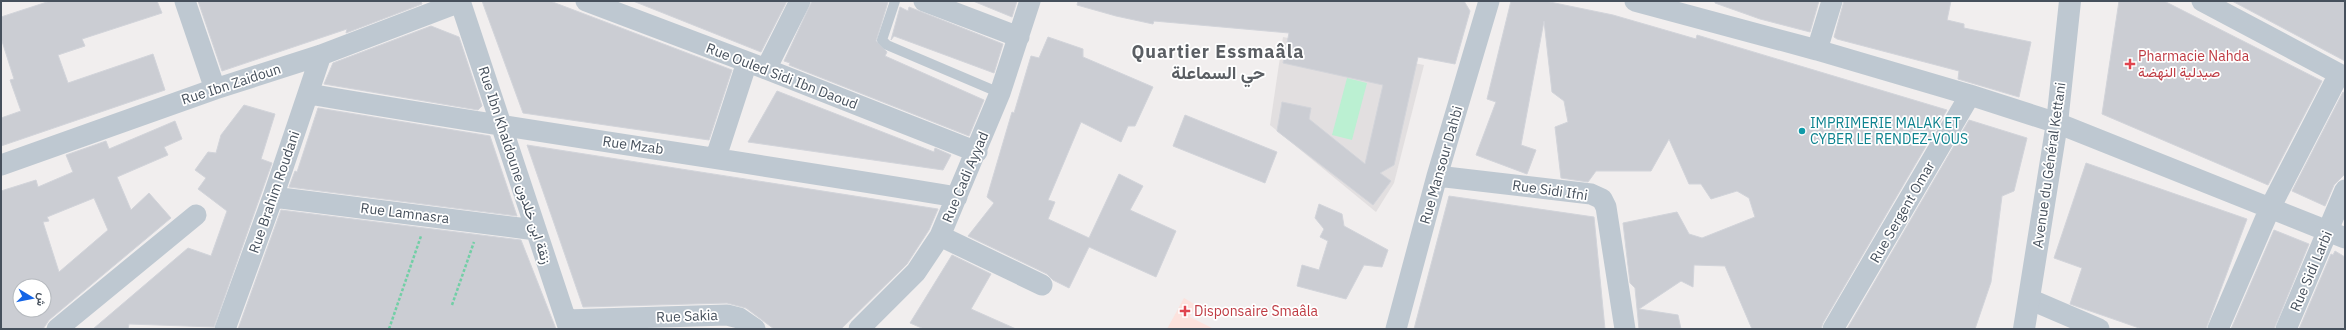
<svg xmlns="http://www.w3.org/2000/svg" width="2346" height="330" viewBox="0 0 2346 330" font-family="'IBM Plex Sans',Vazirmatn,sans-serif">
<style>
.education{fill:#e2dfe0}
.medical{fill:#fce2dd}
.green{fill:#bbf0d2}
.building{fill:#cbcdd3;stroke:#d2d4da;fill-rule:evenodd}
.lines{fill:none;stroke-linecap:round;stroke-linejoin:round}
.path{stroke:#72cfa6;stroke-width:2.5;stroke-dasharray:3 2;stroke-linecap:butt}
.service{stroke:#bec8d1;stroke-width:10}
.minor{stroke:#bec8d1;stroke-width:21}
.tertiary{stroke:#bec8d1;stroke-width:22}
.health-dot{fill:#e0444e;stroke:#fff;stroke-width:1.5}
.culture-dot{fill:#0f9aa8;stroke:#fff;stroke-width:1.5}
.labels{text-anchor:middle;stroke-width:3.5;stroke-linejoin:round;paint-order:stroke}
.health-label{font-size:14px;fill:#be3a42;stroke:#fff;text-anchor:start}
.street-label{font-size:14px;fill:#46505c;stroke:#fff}
.culture-label{font-size:14px;fill:#0d838f;stroke:#fff;text-anchor:start}
.district-label{font-size:18px;font-weight:bold;letter-spacing:1px;fill:#5a5e63;stroke:#fff}
</style>
<rect width="100%" height="100%" fill="#f1eeee"/>
<path class="education" d="M 1283,37 L 1424,65 L 1394,183 L 1376,212 L 1270,125 Z"/>
<path class="medical" d="M 1184,298 L 1196,305 L 1190,317 L 1214,329 L 1167,329 Z"/>
<path class="green" d="M 1347,78 L 1367,83 L 1352,140 L 1332,135 Z"/>
<path class="building" d="M 50,1 L 157,1 L 162,13 L 82,39 L 85,46 L 58,55 L 68,83 L 153,54 L 165,90 L 1,146 L 1,118 L 21,111 L 10,80 L 14,79 L 1,38 L 1,17 Z
M 198,1 L 421,1 L 422,4 L 346,33 L 347,29 L 222,71 Z
M 482,1 L 550,1 L 732,70 L 709,140 L 523,113 Z
M 633,1 L 787,1 L 761,52 Z
M 812,1 L 888,2 L 876,41 L 887,52 L 885,56 L 984,100 L 969,136 L 789,65 L 790,63 L 784,61 Z
M 973,1 L 1017,1 L 1012,17 Z
M 1078,1 L 1464,1 L 1470,11 L 1455,64 L 1418,57 L 1394,165 L 1380,173 L 1391,181 L 1373,205 L 1277,131 L 1282,102 L 1311,108 L 1309,119 L 1365,164 L 1383,85 L 1283,63 L 1289,33 L 1154,21 L 1153,24 L 1116,16 L 1077,5 Z
M 1511,1 L 1545,1 L 1613,15 L 1696,39 L 1697,35 L 1947,110 L 1823,323 L 1821,329 L 1752,329 L 1725,266 L 1694,265 L 1693,287 L 1681,281 L 1639,309 L 1678,315 L 1681,329 L 1639,329 L 1635,288 L 1630,283 L 1623,223 L 1677,212 L 1689,234 L 1702,238 L 1755,217 L 1749,198 L 1737,191 L 1711,199 L 1701,184 L 1689,184 L 1669,139 L 1651,171 L 1596,171 L 1588,182 L 1561,178 L 1555,127 L 1568,122 L 1564,101 L 1552,92 L 1544,21 L 1521,145 L 1536,150 L 1527,174 L 1476,155 L 1496,102 L 1487,99 Z
M 1715,1 L 1819,1 L 1810,32 L 1760,19 L 1715,3 Z
M 1844,1 L 1951,1 L 1947,20 L 1964,24 L 1964,28 L 2031,42 L 2019,97 L 1958,79 L 1959,71 L 1837,39 L 1834,37 Z
M 2119,1 L 2164,1 L 2322,81 L 2268,185 L 2102,114 Z
M 2232,1 L 2345,1 L 2345,61 Z
M 900,7 L 908,11 L 909,7 L 1003,44 L 994,73 L 894,36 L 891,40 Z
M 431,26 L 459,37 L 482,106 L 478,110 L 324,84 L 333,63 Z
M 1048,37 L 1083,49 L 1083,57 L 1153,87 L 1135,126 L 1128,126 L 1121,142 L 1081,122 L 1048,200 L 1055,202 L 1048,219 L 1089,238 L 1119,174 L 1143,186 L 1130,210 L 1176,231 L 1156,277 L 1089,247 L 1069,288 L 1053,280 L 1047,274 L 968,236 L 994,203 L 987,197 L 1012,112 L 1014,113 L 1031,56 L 1039,58 Z
M 777,91 L 934,152 L 935,148 L 951,155 L 943,170 L 748,142 Z
M 2343,92 L 2345,93 L 2345,174 L 2334,185 L 2325,206 L 2292,191 Z
M 244,105 L 275,114 L 261,159 L 272,163 L 214,327 L 129,324 L 128,329 L 93,329 L 188,248 L 211,256 L 227,211 L 198,189 L 206,178 L 195,170 L 208,152 L 216,153 L 221,135 Z
M 318,108 L 490,136 L 517,216 L 289,187 L 295,171 L 297,172 Z
M 1185,115 L 1277,152 L 1265,183 L 1173,146 Z
M 1969,120 L 2027,138 L 2014,191 L 2002,196 L 1991,282 L 1975,329 L 1847,329 Z
M 175,121 L 182,139 L 164,147 L 168,155 L 117,177 L 131,210 L 149,193 L 171,218 L 49,320 L 43,329 L 1,329 L 1,191 L 36,180 L 38,187 L 73,172 L 66,155 L 106,141 L 109,149 ZM 94,198 L 108,230 L 59,272 L 43,222 L 49,221 L 47,217 ZM 20,286 L 44,286 L 44,310 L 20,310 Z
M 527,145 L 938,209 L 929,230 L 907,264 L 841,329 L 774,329 L 746,308 L 727,303 L 583,307 Z
M 2086,163 L 2247,219 L 2206,329 L 2142,329 L 2070,304 L 2082,268 L 2054,258 Z
M 1449,196 L 1594,217 L 1605,329 L 1414,329 Z
M 1319,204 L 1342,214 L 1344,226 L 1388,250 L 1382,267 L 1364,265 L 1346,299 L 1297,286 L 1302,265 L 1319,270 L 1328,241 L 1320,237 L 1324,229 L 1315,218 Z
M 281,210 L 521,240 L 556,329 L 238,329 Z
M 2274,230 L 2309,244 L 2274,329 L 2231,329 Z
M 2335,251 L 2345,257 L 2345,329 L 2299,329 L 2331,254 L 2333,255 Z
M 952,255 L 991,274 L 971,309 L 1016,329 L 924,329 L 910,323 Z"/>
<g class="lines">
<path class="path" d="M 452,305 L 474,242
M 389,329 L 421,236"/>
<path class="service" d="M 895,1 L 882,40 L 887,45 L 1000,93"/>
<path class="minor" d="M 185,1 L 215,89
M 460,1 L 569,329
M 586,1 L 766,69 L 977,152
M 924,1 L 1019,37
M 1635,1 L 1817,50 L 1970,95 L 2057,123 L 2345,238
M 2202,1 L 2345,77
M 1817,50 L 1832,1
M 766,69 L 800,1
M 309,94 C 525,131 741,161 957,197
M 716,157 L 747,62
M 1,165 L 215,89 L 321,55 L 460,2
M 1437,176 L 1591,194 L 1602,199 L 1606,207 L 1625,329
M 273,197 L 536,230
M 940,236 L 1042,285
M 2029,299 L 2099,329
M 566,320 L 727,315 L 739,318 L 755,329
M 57,329 L 196,215
M 225,329 L 273,197 L 321,55
M 859,329 L 916,272 L 940,236 L 1000,93 L 1030,1
M 1396,329 L 1437,176 L 1489,1
M 1833,329 L 1970,95
M 2218,329 L 2270,208 L 2339,74
M 2286,329 L 2345,190"/>
<path class="tertiary" d="M 2024,329 L 2057,123 L 2070,1"/>
</g>
<g class="health-dot">
<path d="M2128 58h4v4h4v4h-4v4h-4v-4h-4v-4h4z"/>
<path d="M1183 305h4v4h4v4h-4v4h-4v-4h-4v-4h4z"/>
</g>
<circle class="culture-dot" cx="1802" cy="131" r="4"/>
<g class="labels">
<g class="health-label">
<text x="2138" y="61">Pharmacie Nahda<tspan x="2138" dy="16">صيدلية النهضة</tspan></text>
<text x="1194" y="316">Disponsaire Smaâla</text>
</g>
<g class="street-label">
<text transform="translate(782 76) rotate(21)" y="5">Rue Ouled Sidi Ibn Daoud</text>
<text transform="translate(231 84) rotate(-18)" y="5">Rue Ibn Zaidoun</text>
<text transform="translate(633 145) rotate(8)" y="5">Rue Mzab</text>
<text transform="translate(515 165) rotate(72)" y="5">Rue Ibn Khaldoune زنقة ابن خلدون</text>
<text transform="translate(1441 165) rotate(-74)" y="5">Rue Mansour Dahbi</text>
<text transform="translate(2049 165) rotate(-82)" y="5">Avenue du Général Kettani</text>
<text transform="translate(965 177) rotate(-67)" y="5">Rue Cadi Ayyad</text>
<text transform="translate(1550 190) rotate(8)" y="5">Rue Sidi Ifni</text>
<text transform="translate(274 192) rotate(-71)" y="5">Rue Brahim Roudani</text>
<text transform="translate(1902 212) rotate(-60)" y="5">Rue Sergent Omar</text>
<text transform="translate(405 213) rotate(7)" y="5">Rue Lamnasra</text>
<text transform="translate(2311 271) rotate(-67)" y="5">Rue Sidi Larbi</text>
<text transform="translate(687 316) rotate(-2)" y="5">Rue Sakia</text>
</g>
<g class="culture-label">
<text x="1810" y="128">IMPRIMERIE MALAK ET<tspan x="1810" dy="16">CYBER LE RENDEZ-VOUS</tspan></text>
</g>
<g class="district-label">
<text x="1218" y="58">Quartier Essmaâla<tspan x="1218" dy="21">حي السماعلة</tspan></text>
</g>
</g>
<rect width="2346" height="330" fill="none" stroke="#46505c" stroke-width="4"/>
<g transform="translate(32 298) rotate(100)"><circle r="19" fill="#ffffff" stroke="#b5b9be"/>
<path d="M0-3L7 15L0 10L-7 15Z" fill="#1364e6"/>
<text y="-6" font-size="11" font-weight="bold" text-anchor="middle" fill="#46505c">ش</text>
</g>
</svg>
